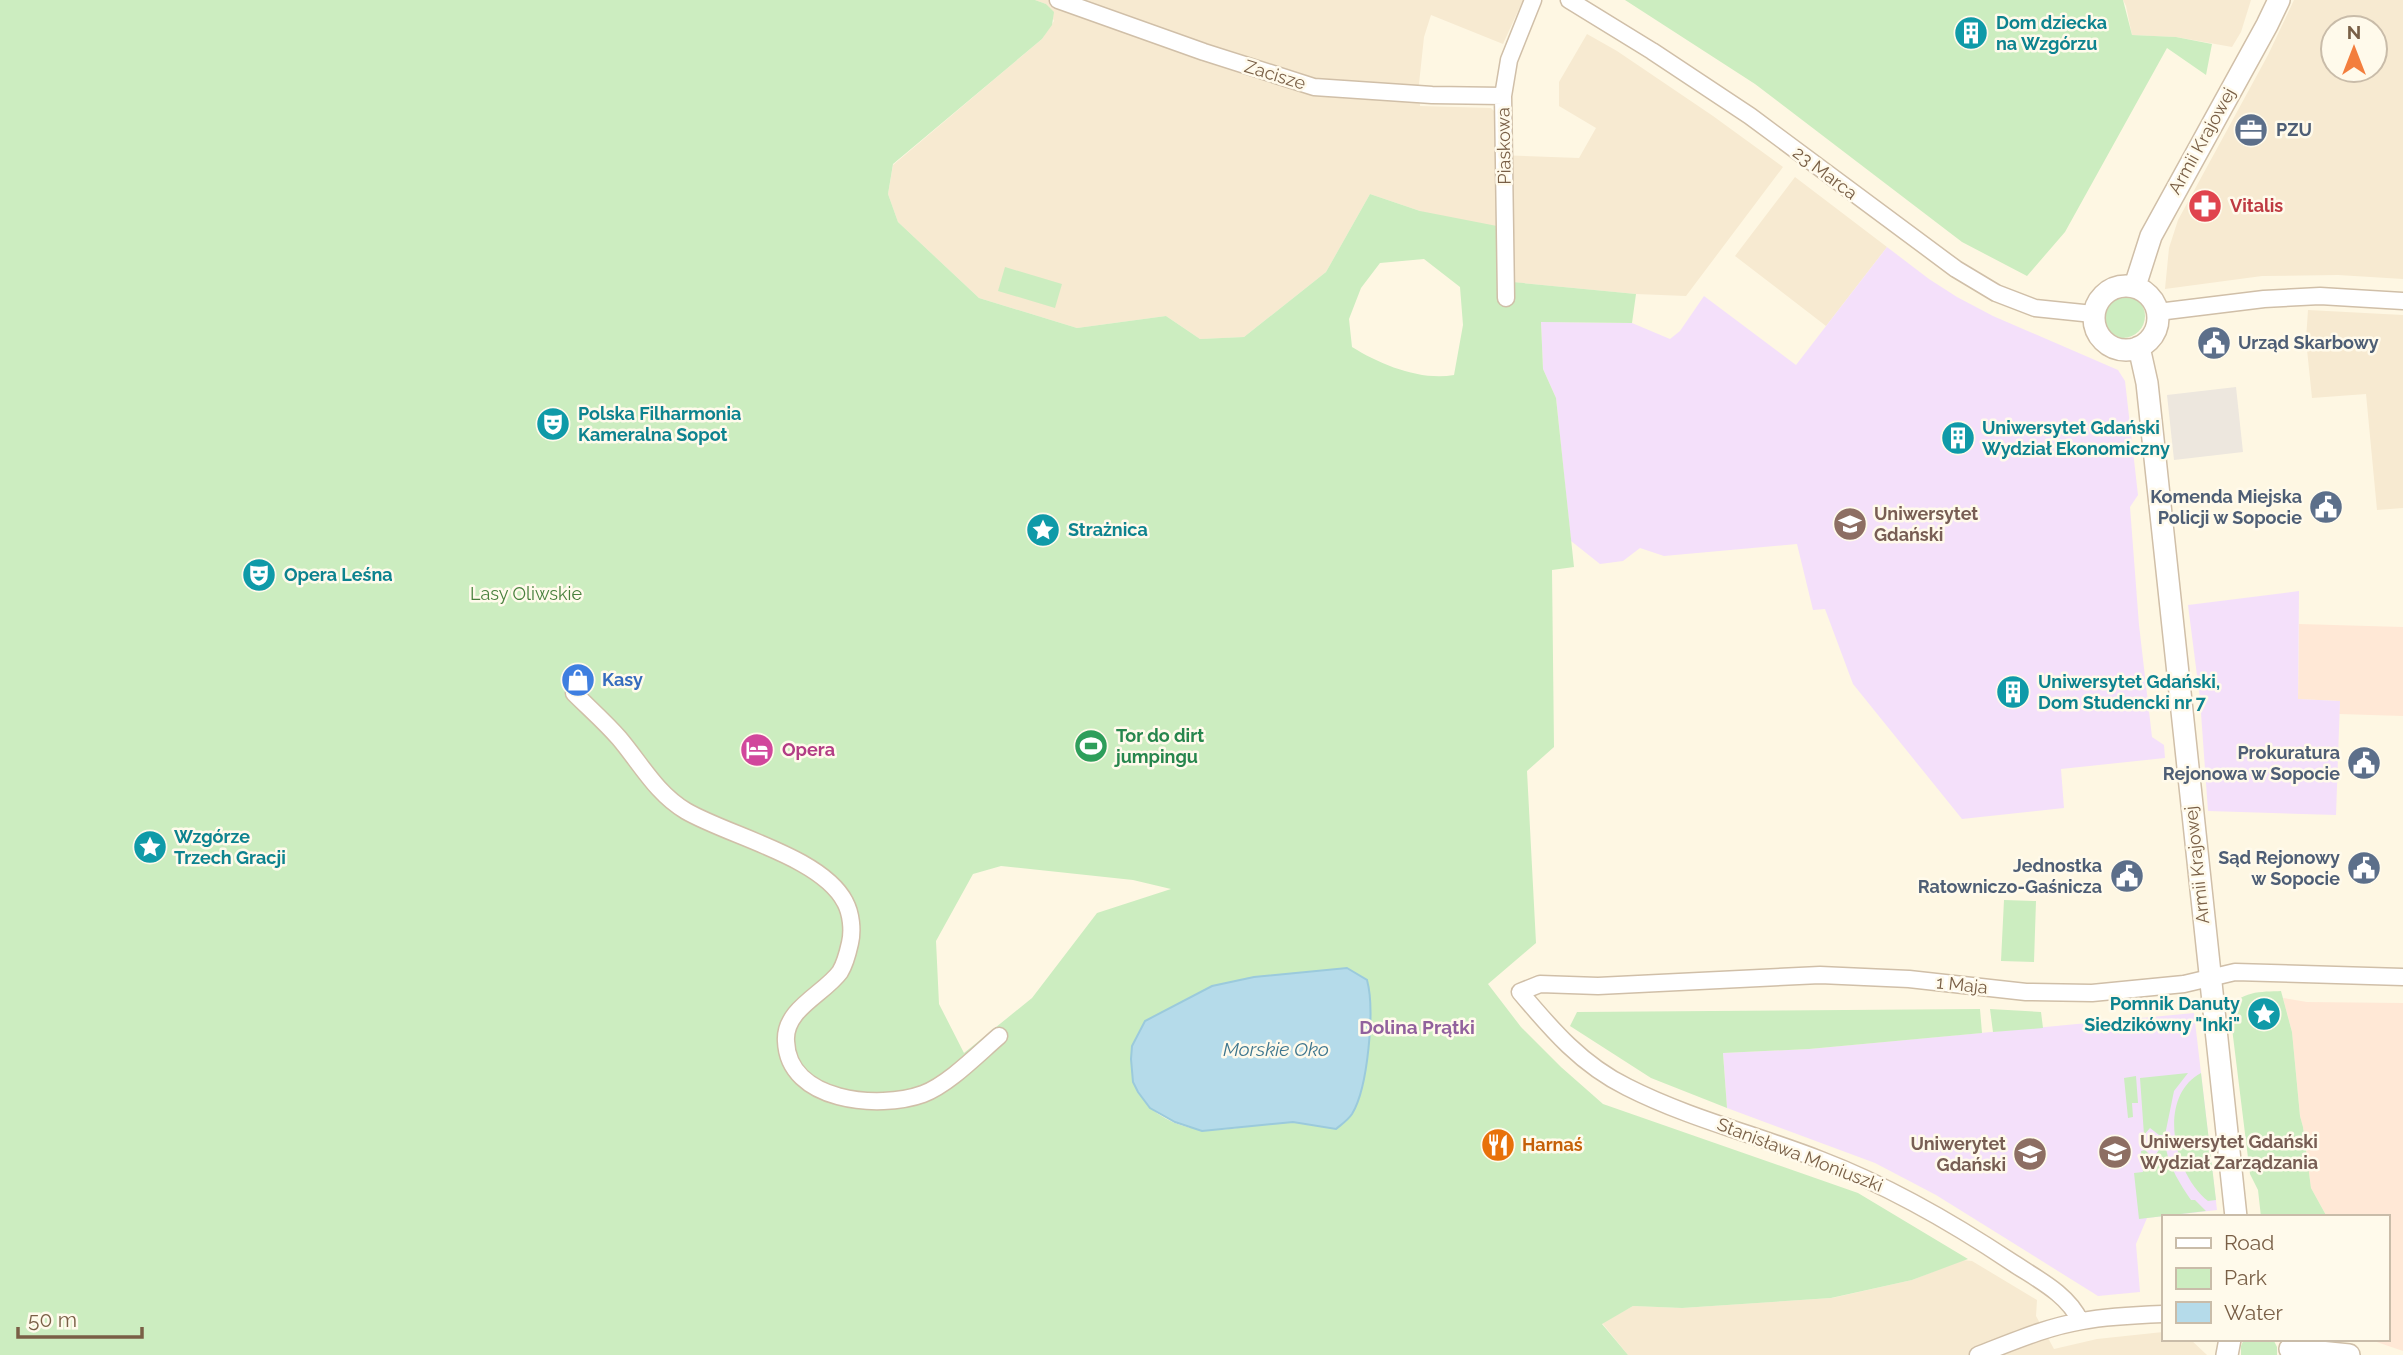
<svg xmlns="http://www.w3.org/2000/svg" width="2403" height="1355" viewBox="0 0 2403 1355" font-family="Raleway,sans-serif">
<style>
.residential{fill:#f7ead1;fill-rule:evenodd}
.commercial{fill:#ffe8d6}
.industrial{fill:#ede7de}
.education{fill:#f4e0fa}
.green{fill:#ccedc0;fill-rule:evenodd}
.water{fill:#b5dbea;stroke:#9bcadc;stroke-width:2}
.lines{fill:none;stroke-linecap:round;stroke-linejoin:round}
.minor-casing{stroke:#d0bfa8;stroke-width:19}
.tertiary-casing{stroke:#d0bfa8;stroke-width:24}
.minor{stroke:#fff;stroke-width:16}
.tertiary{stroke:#fff;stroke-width:21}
.labels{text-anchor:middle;stroke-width:5;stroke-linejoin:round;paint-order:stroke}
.culture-label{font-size:18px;font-weight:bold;fill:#0d838f;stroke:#fffaeb;text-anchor:start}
.street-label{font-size:18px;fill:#795f46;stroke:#fffaeb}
.service-label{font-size:18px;font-weight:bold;fill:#4e5e75;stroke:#fffaeb;text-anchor:end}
.health-label{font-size:18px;font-weight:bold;fill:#be3a42;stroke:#fffaeb;text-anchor:start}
.education-label{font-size:18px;font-weight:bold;fill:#785e54;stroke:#fffaeb;text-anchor:start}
.park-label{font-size:18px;fill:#48803d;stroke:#fffaeb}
.shop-label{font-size:18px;font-weight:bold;fill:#366cbe;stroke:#fffaeb;text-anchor:start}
.leisure-label{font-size:18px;font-weight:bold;fill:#27864d;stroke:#fffaeb;text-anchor:start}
.hotel-label{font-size:18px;font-weight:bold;fill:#b23c85;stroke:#fffaeb;text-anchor:start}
.food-label{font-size:18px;font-weight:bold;fill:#c56008;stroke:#fffaeb;text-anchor:start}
.neighbourhood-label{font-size:19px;font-weight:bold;fill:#91619d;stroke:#fffaeb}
.water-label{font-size:19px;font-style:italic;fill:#3e768e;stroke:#fffaeb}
</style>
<rect width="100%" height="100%" fill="#fef7e3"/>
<path class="residential" d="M 1035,0 L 1523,0 L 1503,44 L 1431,15 L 1424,37 L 1419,84 L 1420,106 L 1491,108 L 1496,113 L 1497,155 L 1579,158 L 1596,128 L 1559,106 L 1559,82 L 1587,34 L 1617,51 L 1713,116 L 1783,167 L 1686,296 L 1636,294 L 1501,281 L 1420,211 L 1370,194 L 1326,272 L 1244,337 L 1200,339 L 1166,316 L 1077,328 L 979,298 L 898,222 L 888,194 L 893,165 L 1042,39 L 1054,21 L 1046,4 Z
M 2123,0 L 2251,0 L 2241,32 L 2232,47 L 2176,37 L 2132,35 L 2126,6 Z
M 2294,0 L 2403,0 L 2403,279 L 2338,275 L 2262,276 L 2165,289 L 2169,248 L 2178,220 L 2268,55 ZM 2333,28 L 2375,28 L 2375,70 L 2333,70 Z
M 1795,177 L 1887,247 L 1826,326 L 1735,256 Z
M 2308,310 L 2403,315 L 2403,508 L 2377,510 L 2366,394 L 2312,398 L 2306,340 Z
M 1963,1260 L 1972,1261 L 2037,1300 L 2036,1316 L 2054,1349 L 2097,1339 L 2163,1332 L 2163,1339 L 2190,1339 L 2207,1355 L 1628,1355 L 1602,1323 L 1633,1306 L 1682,1308 L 1832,1298 L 1912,1280 Z"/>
<path class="commercial" d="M 2299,624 L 2403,627 L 2403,716 L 2339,714 L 2340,701 L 2298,699 Z
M 2283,998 L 2307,1002 L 2403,1003 L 2403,1351 L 2368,1339 L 2387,1339 L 2387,1217 L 2327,1217 L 2311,1188 L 2303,1127 L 2300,1116 L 2292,1032 Z"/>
<path class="industrial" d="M 2236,387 L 2243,452 L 2174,460 L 2167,395 Z"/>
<path class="education" d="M 1887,247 L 1929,279 L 1957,297 L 1993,316 L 2118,370 L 2125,381 L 2138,495 L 2130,507 L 2139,625 L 2152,737 L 2164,745 L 2165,758 L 2061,769 L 2064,808 L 1962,819 L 1853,684 L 1825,609 L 1813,610 L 1797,544 L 1664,556 L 1640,548 L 1623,561 L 1600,564 L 1571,541 L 1556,398 L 1543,369 L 1541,322 L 1632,323 L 1670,339 L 1680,331 L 1704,296 L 1796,365 Z
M 2299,591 L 2298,699 L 2340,701 L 2336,815 L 2208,811 L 2200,699 L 2188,605 Z
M 2194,1013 L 2217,1210 L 2147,1218 L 2136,1244 L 2140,1292 L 2098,1296 L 1936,1195 L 1875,1163 L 1727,1108 L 1723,1053 L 1809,1049 Z"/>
<path class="green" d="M 0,0 L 1035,0 L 1046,4 L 1054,12 L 1052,25 L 1042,39 L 893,164 L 888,194 L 898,222 L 979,298 L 1077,328 L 1166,316 L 1200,339 L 1244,337 L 1326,272 L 1370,194 L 1420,211 L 1497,226 L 1502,281 L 1636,294 L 1632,323 L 1541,322 L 1543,369 L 1556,398 L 1574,567 L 1552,570 L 1554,747 L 1527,771 L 1536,943 L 1488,984 L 1521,1027 L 1561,1067 L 1603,1104 L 1858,1193 L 1968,1259 L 1912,1280 L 1831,1298 L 1682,1308 L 1633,1306 L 1602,1324 L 1628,1355 L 0,1355 ZM 1424,259 L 1460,287 L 1463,325 L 1454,375 C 1421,381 1381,365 1352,347 L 1349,319 L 1361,288 L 1380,263 ZM 1001,866 L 1133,880 L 1171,889 L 1097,913 L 1032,998 L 964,1053 L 939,1004 L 936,941 L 973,874 ZM 1347,968 L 1367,980 C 1374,1007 1369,1091 1352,1113 C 1348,1119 1341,1124 1336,1129 C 1322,1127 1307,1122 1293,1122 C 1240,1123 1197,1146 1150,1108 L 1132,1046 L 1145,1021 L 1212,986 L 1254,977 Z
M 1625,0 L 2123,0 L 2132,35 L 2176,37 L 2212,44 L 2206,75 L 2167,48 L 2065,232 L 2027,276 L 1962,242 L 1755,84 Z
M 1005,267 L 1062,284 L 1055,308 L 998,291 Z
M2101 316a22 22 0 1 1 44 0a22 22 0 1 1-44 0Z
M 2004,900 L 2036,901 L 2034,962 L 2001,961 Z
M 2281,991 L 2292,1032 L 2300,1116 L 2303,1127 L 2311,1188 L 2327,1217 L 2261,1217 L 2258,1190 L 2250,1174 L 2230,1012 C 2238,990 2262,992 2281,991 Z
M 1980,1009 L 1982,1033 L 1809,1049 L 1723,1053 L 1727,1108 L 1651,1078 L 1570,1026 L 1577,1012 Z
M 1990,1009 L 2041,1012 L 2043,1028 L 1993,1032 Z
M 2188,1073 L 2174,1091 L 2165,1135 L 2159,1135 L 2150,1128 L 2144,1135 L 2140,1078 Z
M 2201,1073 L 2216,1200 L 2208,1201 C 2174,1175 2156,1097 2201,1073 Z
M 2136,1076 L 2138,1103 L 2132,1103 L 2133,1117 L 2128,1118 L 2124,1078 Z
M 2166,1149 C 2170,1168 2180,1184 2191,1200 L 2195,1200 L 2206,1211 L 2139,1219 L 2134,1173 L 2143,1172 L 2141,1151 L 2145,1150 L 2153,1158 L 2159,1150 Z
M 2244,1339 L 2273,1339 L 2277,1347 L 2277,1355 L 2241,1355 L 2241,1346 Z"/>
<path class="water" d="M 1347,968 L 1367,980 C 1375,1009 1368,1088 1352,1114 C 1348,1120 1342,1124 1336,1129 L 1293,1122 L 1202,1131 L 1175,1122 L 1150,1108 L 1138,1092 L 1133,1082 L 1131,1059 L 1132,1046 L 1145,1021 L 1212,986 L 1254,977 Z"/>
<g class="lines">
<g class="minor-casing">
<path id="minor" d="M 1058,0 L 1204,52 L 1314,87 L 1432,95 L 1503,96
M 1569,0 L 1652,51 L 1750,116 L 1956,269 L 1996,293 L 2035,308 L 2093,314
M 1506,298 L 1503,96 L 1509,60 L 1533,0
M 2158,312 L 2264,299 L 2320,296 L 2403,301
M 574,693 C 589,708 605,722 619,738 C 641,764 656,793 686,811 C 729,836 822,857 845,902 C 851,913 853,930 850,943 C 848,952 845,964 840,972 C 824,994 784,1009 786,1041 C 788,1102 879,1110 923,1094 C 949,1084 978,1054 999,1036
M 2080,1321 C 2068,1294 2037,1279 2013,1263 C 1953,1223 1889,1186 1821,1160 C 1757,1135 1688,1118 1627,1087 C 1582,1065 1552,1030 1520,992 L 1540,984 L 1598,986 L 1820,975 L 1909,979 L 2026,992 L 2092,993 L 2184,984 L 2235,972 L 2403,977
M 1978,1355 C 2012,1342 2046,1327 2082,1321 C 2109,1316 2136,1315 2163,1314"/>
</g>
<g class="tertiary-casing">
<path id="tertiary" d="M2094 318a32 32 0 1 1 64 0a32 32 0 1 1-64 0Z
M 2135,286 L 2151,236 L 2267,25 L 2279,0
M 2139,347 L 2147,383 L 2236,1217
M 2290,1349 L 2349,1355
M 2227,1355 L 2230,1339"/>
</g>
<use href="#minor" class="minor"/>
<use href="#tertiary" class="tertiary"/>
</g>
<defs>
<g id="building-disc" transform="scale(1.75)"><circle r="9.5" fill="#0f9aa8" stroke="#fffaeb"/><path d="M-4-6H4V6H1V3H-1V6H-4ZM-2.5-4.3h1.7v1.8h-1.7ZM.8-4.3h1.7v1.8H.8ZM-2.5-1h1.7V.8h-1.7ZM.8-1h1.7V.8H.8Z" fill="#fff"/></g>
<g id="office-disc" transform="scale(1.75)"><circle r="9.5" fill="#5c6f8a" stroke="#fffaeb"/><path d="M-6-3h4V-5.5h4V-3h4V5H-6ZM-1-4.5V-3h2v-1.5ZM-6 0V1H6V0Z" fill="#fff"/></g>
<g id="pharmacy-disc" transform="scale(1.75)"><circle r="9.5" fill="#e0444e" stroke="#fffaeb"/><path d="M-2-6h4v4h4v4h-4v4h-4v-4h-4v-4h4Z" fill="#fff"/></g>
<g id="civic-disc" transform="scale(1.75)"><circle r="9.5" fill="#5c6f8a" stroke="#fffaeb"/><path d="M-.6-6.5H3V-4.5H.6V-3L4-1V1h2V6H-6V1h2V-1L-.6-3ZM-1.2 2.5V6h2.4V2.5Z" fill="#fff"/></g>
<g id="theatre-disc" transform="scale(1.75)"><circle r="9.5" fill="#0f9aa8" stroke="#fffaeb"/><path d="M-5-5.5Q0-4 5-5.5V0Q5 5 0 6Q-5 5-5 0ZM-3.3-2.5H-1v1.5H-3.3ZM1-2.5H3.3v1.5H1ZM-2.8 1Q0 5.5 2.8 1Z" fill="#fff"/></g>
<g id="university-disc" transform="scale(1.75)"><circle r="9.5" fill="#8d6e63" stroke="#fffaeb"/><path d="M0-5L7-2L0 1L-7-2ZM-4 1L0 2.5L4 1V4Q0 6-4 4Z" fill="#fff"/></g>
<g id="sight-disc" transform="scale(1.75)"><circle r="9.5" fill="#0f9aa8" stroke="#fffaeb"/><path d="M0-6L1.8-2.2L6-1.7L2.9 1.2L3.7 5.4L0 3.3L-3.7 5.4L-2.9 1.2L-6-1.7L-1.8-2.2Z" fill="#fff"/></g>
<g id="shop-disc" transform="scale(1.75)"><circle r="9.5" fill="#3f7fe0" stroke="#fffaeb"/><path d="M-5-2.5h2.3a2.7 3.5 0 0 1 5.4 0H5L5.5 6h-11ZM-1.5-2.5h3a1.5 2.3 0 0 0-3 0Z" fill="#fff"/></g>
<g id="stadium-disc" transform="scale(1.75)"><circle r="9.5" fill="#2e9e5b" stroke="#fffaeb"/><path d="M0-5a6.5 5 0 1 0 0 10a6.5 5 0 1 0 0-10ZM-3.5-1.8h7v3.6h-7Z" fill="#fff"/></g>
<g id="hotel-disc" transform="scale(1.75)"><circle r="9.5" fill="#d1479c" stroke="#fffaeb"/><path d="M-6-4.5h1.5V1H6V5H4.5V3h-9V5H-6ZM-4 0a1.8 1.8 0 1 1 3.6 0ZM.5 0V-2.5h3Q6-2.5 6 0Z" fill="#fff"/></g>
<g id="restaurant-disc" transform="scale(1.75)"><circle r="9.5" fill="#e8710a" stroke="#fffaeb"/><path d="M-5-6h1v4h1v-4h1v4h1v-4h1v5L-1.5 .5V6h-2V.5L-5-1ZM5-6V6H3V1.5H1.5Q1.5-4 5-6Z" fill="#fff"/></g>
</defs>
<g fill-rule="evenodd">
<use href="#building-disc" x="1971" y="33"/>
<use href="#office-disc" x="2251" y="130"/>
<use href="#pharmacy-disc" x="2205" y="206"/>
<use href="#civic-disc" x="2214" y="343"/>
<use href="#theatre-disc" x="553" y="424"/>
<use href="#building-disc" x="1958" y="438"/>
<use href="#civic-disc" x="2326" y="507"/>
<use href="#university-disc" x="1850" y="524"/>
<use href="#sight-disc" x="1043" y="530"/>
<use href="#theatre-disc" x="259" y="575"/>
<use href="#shop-disc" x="578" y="680"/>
<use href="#building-disc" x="2013" y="692"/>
<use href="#stadium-disc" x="1091" y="746"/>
<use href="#hotel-disc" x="757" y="750"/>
<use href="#civic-disc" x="2364" y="763"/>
<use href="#sight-disc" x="150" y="847"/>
<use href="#civic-disc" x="2364" y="868"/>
<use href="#civic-disc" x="2127" y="876"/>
<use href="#sight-disc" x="2264" y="1014"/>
<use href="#restaurant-disc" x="1498" y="1145"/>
<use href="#university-disc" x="2115" y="1152"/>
<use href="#university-disc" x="2030" y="1154"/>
</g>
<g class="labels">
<g class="culture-label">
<text x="1996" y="29">Dom dziecka<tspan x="1996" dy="21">na Wzgórzu</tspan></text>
<text x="578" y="420">Polska Filharmonia<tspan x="578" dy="21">Kameralna Sopot</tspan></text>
<text x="1982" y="434">Uniwersytet Gdański<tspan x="1982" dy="21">Wydział Ekonomiczny</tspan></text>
<text x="1068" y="536">Strażnica</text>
<text x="284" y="581">Opera Leśna</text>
<text x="2038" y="688">Uniwersytet Gdański,<tspan x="2038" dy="21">Dom Studencki nr 7</tspan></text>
<text x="174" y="843">Wzgórze<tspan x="174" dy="21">Trzech Gracji</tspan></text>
<text x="2240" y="1010" text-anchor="end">Pomnik Danuty<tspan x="2240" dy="21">Siedzikówny "Inki"</tspan></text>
</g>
<g class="street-label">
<text transform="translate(1275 75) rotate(17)" y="6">Zacisze</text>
<text transform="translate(2202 141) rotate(-61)" y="6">Armii Krajowej</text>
<text transform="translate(1504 146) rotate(-91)" y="6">Piaskowa</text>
<text transform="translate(1825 173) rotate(37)" y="6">23 Marca</text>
<text transform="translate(2197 865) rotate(-96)" y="6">Armii Krajowej</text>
<text transform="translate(1962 985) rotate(6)" y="6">1 Maja</text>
<text transform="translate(1800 1155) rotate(21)" y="6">Stanisława Moniuszki</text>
</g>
<g class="service-label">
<text x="2276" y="136" text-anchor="start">PZU</text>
<text x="2238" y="349" text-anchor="start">Urząd Skarbowy</text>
<text x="2302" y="503">Komenda Miejska<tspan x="2302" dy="21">Policji w Sopocie</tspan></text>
<text x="2340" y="759">Prokuratura<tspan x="2340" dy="21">Rejonowa w Sopocie</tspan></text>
<text x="2340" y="864">Sąd Rejonowy<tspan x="2340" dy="21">w Sopocie</tspan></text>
<text x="2102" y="872">Jednostka<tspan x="2102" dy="21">Ratowniczo-Gaśnicza</tspan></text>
</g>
<g class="health-label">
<text x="2230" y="212">Vitalis</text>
</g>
<g class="education-label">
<text x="1874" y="520">Uniwersytet<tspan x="1874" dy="21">Gdański</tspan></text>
<text x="2140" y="1148">Uniwersytet Gdański<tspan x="2140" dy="21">Wydział Zarządzania</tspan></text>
<text x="2006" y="1150" text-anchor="end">Uniwerytet<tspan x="2006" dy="21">Gdański</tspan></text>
</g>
<g class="park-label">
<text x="526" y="600">Lasy Oliwskie</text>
</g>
<g class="shop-label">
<text x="602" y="686">Kasy</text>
</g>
<g class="leisure-label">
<text x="1116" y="742">Tor do dirt<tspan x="1116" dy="21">jumpingu</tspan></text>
</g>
<g class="hotel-label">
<text x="782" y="756">Opera</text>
</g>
<g class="food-label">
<text x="1522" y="1151">Harnaś</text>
</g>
<g class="neighbourhood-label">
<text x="1417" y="1034">Dolina Prątki</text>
</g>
<g class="water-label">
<text x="1276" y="1056">Morskie Oko</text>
</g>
</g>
<rect x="2162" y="1215" width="228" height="126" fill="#fffaeb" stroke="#c9bca9" stroke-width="2"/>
<rect x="2176" y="1238" width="35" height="10" fill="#ffffff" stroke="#c9bca9" stroke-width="2"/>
<text x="2224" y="1250" font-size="21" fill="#795f46">Road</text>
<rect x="2176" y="1268" width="35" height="21" fill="#ccedc0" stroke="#c9bca9" stroke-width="2"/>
<text x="2224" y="1285" font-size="21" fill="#795f46">Park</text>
<rect x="2176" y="1302" width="35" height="21" fill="#b5dbea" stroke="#c9bca9" stroke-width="2"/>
<text x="2224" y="1320" font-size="21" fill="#795f46">Water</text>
<g transform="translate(2354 49)"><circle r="33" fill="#fffaeb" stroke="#c9bca9" stroke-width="2"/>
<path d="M0-5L12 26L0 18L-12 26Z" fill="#f37e3d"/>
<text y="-10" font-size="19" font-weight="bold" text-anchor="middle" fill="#795f46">N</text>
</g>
<path d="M18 1327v10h124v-10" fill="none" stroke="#795f46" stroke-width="3.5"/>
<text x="28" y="1327" font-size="21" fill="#795f46" stroke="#fffaeb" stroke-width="5" paint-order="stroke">50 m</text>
</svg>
